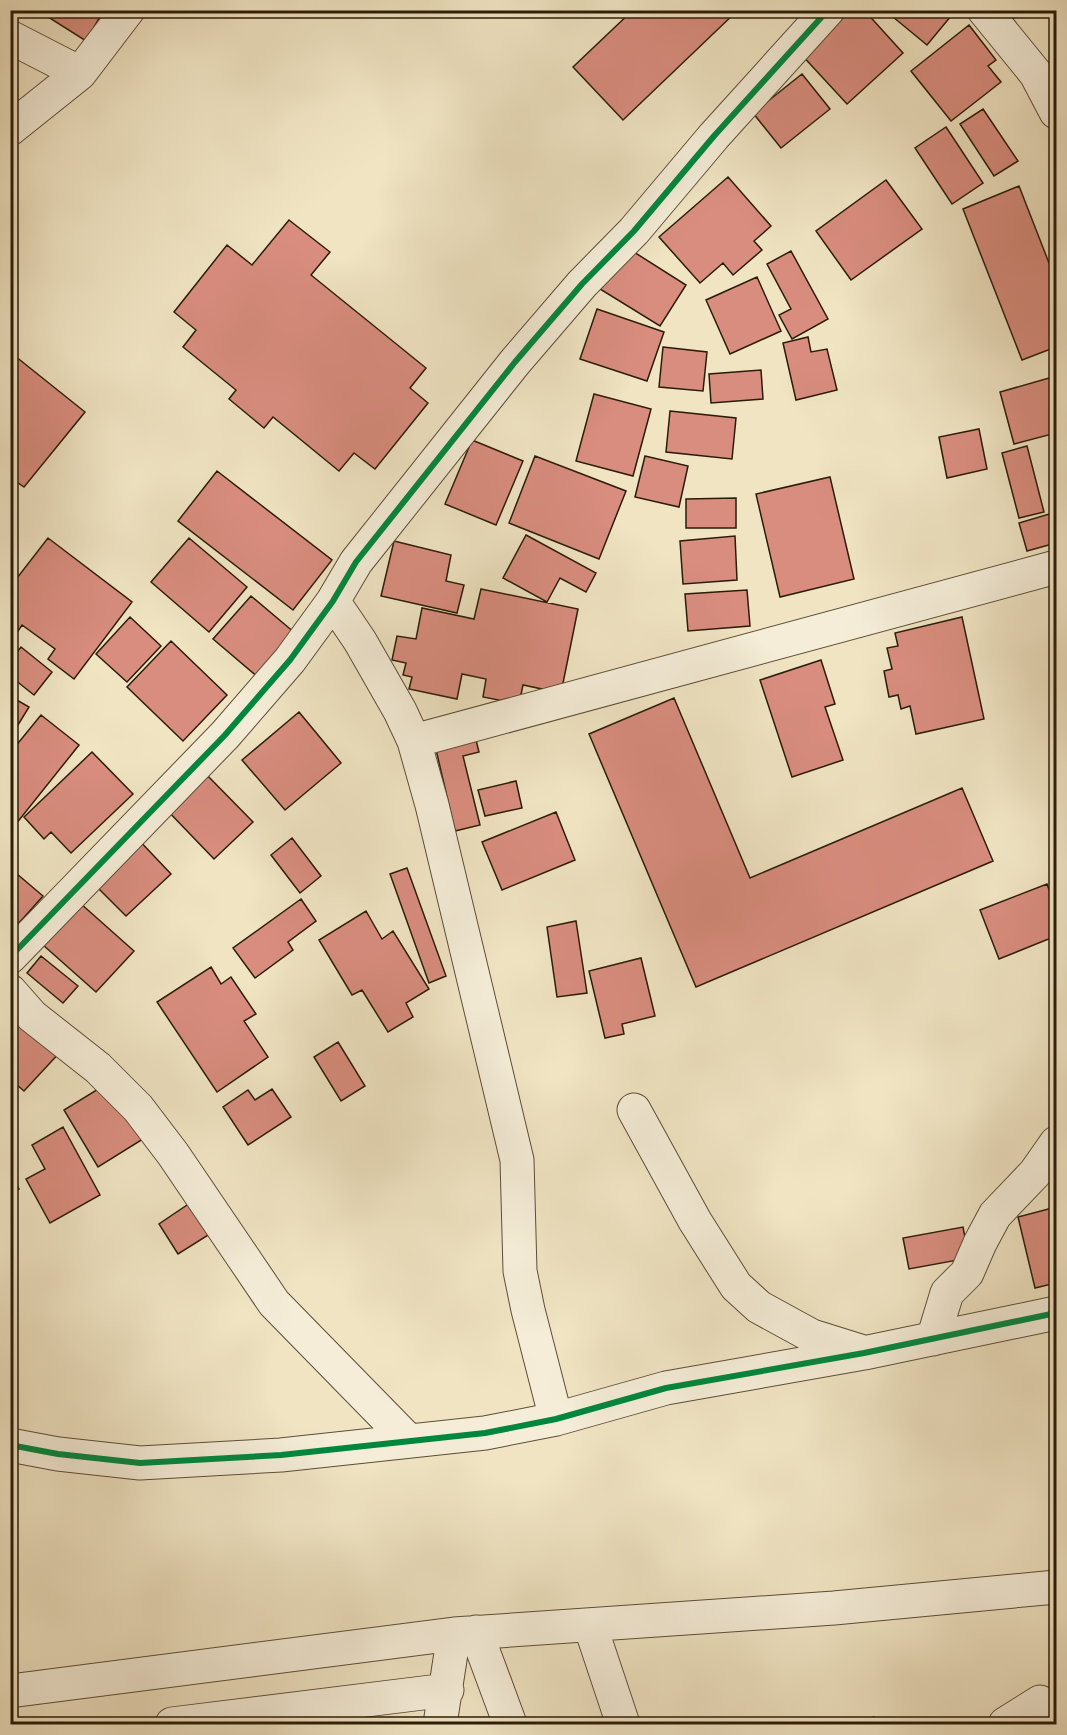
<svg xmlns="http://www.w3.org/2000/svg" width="1067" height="1735" viewBox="0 0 1067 1735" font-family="Alegreya,serif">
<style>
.building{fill:#d98d7f;stroke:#2b1c08;stroke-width:1.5}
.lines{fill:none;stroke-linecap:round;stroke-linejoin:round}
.minor-casing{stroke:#5c4e37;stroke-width:35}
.minor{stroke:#f5edd8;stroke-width:33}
.cycleway-casing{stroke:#f5edd8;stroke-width:10}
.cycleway{stroke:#00873e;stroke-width:6}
</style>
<rect width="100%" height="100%" fill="#f0e4c3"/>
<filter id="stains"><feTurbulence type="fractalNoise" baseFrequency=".00333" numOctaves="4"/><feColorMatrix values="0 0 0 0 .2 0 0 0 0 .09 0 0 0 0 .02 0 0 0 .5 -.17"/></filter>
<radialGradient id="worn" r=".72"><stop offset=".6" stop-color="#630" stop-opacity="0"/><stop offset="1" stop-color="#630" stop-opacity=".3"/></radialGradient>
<path class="building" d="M 37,10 L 104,10 L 86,41 Z
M 633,10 L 738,10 L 623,120 L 573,67 Z
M 845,10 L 864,10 L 903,53 L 847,104 L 799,52 Z
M 899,10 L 956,10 L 927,45 L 893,17 Z
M 969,25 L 996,60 L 988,66 L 1001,82 L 951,121 L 911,71 Z
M 802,74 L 830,109 L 781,148 L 753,113 Z
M 983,109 L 1018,161 L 994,176 L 960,124 Z
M 946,127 L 983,183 L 952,204 L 915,148 Z
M 728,177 L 771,226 L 754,241 L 762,250 L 733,275 L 723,263 L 700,283 L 659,237 Z
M 886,180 L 922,229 L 851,280 L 816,231 Z
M 1019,186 L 1056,281 L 1056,347 L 1022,360 L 963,209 Z
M 289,220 L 330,252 L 311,275 L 426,368 L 410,388 L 428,403 L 375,469 L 354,453 L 339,471 L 273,417 L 264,428 L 229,399 L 236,390 L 183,347 L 196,330 L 174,312 L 227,245 L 252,265 Z
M 626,247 L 686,285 L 660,326 L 600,289 Z
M 791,251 L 828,319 L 792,339 L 779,315 L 791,309 L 767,264 Z
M 757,277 L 781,331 L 730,354 L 706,300 Z
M 597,309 L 664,332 L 647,381 L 580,359 Z
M 808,337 L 811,352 L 827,349 L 837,390 L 796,400 L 783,343 Z
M 663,347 L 707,352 L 703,391 L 659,387 Z
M 10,352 L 85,412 L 24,487 L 10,477 Z
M 761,370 L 763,399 L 711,403 L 709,374 Z
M 1056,376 L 1056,433 L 1014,444 L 1000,392 Z
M 594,394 L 651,409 L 633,476 L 576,461 Z
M 670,411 L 736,418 L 732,459 L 666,452 Z
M 979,429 L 987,469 L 947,478 L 939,437 Z
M 472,440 L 523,461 L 496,525 L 445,504 Z
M 1027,446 L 1044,512 L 1019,518 L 1002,453 Z
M 535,456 L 626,491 L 599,559 L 509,523 Z
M 645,456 L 688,466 L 679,507 L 635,497 Z
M 217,471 L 332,560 L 293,610 L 178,521 Z
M 830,477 L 854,579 L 780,597 L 756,494 Z
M 736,498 L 736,528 L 686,528 L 686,499 Z
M 1056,512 L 1056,543 L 1027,551 L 1019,523 Z
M 526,535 L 596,573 L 586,592 L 560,578 L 547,602 L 503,578 Z
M 735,536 L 737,580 L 683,584 L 680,541 Z
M 48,538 L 132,602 L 74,679 L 48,659 L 55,649 L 22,625 L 16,634 L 10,631 L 10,587 Z
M 189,538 L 247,587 L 209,632 L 151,582 Z
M 394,541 L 451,555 L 446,581 L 464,585 L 457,613 L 381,596 Z
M 481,589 L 578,609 L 561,693 L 523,685 L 519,704 L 483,697 L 486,679 L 462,674 L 457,699 L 409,689 L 412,677 L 403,675 L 406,663 L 392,660 L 397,636 L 416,639 L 422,608 L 474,619 Z
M 747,590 L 750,626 L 688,631 L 685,594 Z
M 251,596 L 295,633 L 259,678 L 213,639 Z
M 130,617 L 161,646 L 127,682 L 96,654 Z
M 962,617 L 984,719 L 916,734 L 910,706 L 901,709 L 898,695 L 889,697 L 884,671 L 892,669 L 887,648 L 898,646 L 895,633 Z
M 171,641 L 227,695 L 183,741 L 127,687 Z
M 21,647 L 52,672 L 34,695 L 10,676 L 10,661 Z
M 821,660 L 835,704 L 825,707 L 843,760 L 792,777 L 760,680 Z
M 10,696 L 29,707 L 10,738 Z
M 674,698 L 750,878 L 962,788 L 993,861 L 696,987 L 589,734 Z
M 299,712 L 341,763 L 285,810 L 242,760 Z
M 41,715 L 79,745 L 12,829 L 10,753 Z
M 474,732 L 479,752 L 463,756 L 480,825 L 455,831 L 434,741 Z
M 92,752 L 133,794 L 71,853 L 51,832 L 44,839 L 24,817 Z
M 202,770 L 253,822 L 214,859 L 164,807 Z
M 516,781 L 522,808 L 485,816 L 478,790 Z
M 556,812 L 575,860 L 502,890 L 482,842 Z
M 135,836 L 171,874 L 126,916 L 90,880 Z
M 292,838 L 321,876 L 300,893 L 271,855 Z
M 10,868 L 43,896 L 10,933 Z
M 407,868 L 446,976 L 429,983 L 390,874 Z
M 1047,884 L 1056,909 L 1056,936 L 999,959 L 980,910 Z
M 301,899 L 316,921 L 288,942 L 293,950 L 255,978 L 233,948 Z
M 80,903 L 134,951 L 96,992 L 43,945 Z
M 366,911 L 382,939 L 393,931 L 429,989 L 406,1003 L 413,1017 L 388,1032 L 362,990 L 352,995 L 319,940 Z
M 576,921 L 587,993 L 557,997 L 547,927 Z
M 41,956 L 78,986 L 63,1003 L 27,973 Z
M 641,958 L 655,1016 L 622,1024 L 624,1034 L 605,1038 L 589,971 Z
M 211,967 L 221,984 L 231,977 L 256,1014 L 244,1021 L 268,1057 L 217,1092 L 157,1002 Z
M 10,1001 L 62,1050 L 24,1091 L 10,1079 Z
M 338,1042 L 365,1086 L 341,1101 L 314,1057 Z
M 108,1083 L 143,1139 L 98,1167 L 64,1110 Z
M 272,1089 L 291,1117 L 248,1145 L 223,1107 L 248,1090 L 255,1100 Z
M 63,1127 L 100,1195 L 50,1223 L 26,1179 L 45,1169 L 32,1145 Z
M 10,1169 L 19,1189 L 10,1193 Z
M 193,1201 L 213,1232 L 178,1254 L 159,1224 Z
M 1056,1207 L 1056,1283 L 1035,1288 L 1018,1217 Z
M 963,1227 L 969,1258 L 909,1269 L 903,1238 Z
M 874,1717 L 877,1724 L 853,1724 Z"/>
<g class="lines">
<g class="minor-casing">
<path id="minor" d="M 984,10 L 1036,74 L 1056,112
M 10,37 L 80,73
M 10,129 L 80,73 L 128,10
M 333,601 L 360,641 L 400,711 L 414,741 L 432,805 L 517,1160 L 520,1271 L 528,1310 L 556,1419
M 414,741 L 1056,567
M 10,957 L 225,735 L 290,660 L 333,601 L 356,562 L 515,362 L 582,284 L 634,231 L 714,136 L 828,10
M 10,991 L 32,1016 L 98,1068 L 138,1108 L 173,1154 L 274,1303 L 408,1440
M 634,1110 L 695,1221 L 736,1286 L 759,1307 L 812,1336 L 860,1351
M 933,1339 L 947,1293 L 967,1273 L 980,1243 L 995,1215 L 1035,1173 L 1056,1143
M 10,1445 L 58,1454 L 140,1463 L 281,1455 L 485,1433 L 556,1419 L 666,1388 L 864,1353 L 1056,1313
M 590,1625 L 623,1724
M 476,1632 L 510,1724
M 10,1691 L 454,1634 L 834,1608 L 1056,1587
M 172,1724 L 447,1690
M 440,1724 L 454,1634
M 1005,1724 L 1040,1702"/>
</g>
<use href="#minor" class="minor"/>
<g class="cycleway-casing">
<path id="cycleway" d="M 10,957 L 225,735 L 290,660 L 333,601 L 356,562 L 515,362 L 582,284 L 634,231 L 714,136 L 828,10
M 10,1445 L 58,1454 L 140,1463 L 281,1455 L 485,1433 L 556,1419 L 666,1388 L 864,1353 L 1056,1313"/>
</g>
<use href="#cycleway" class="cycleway"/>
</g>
<rect width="1067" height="1735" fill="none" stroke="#f0e4c3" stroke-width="36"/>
<rect x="12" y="12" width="1043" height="1711" fill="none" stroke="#2b1c08" stroke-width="3"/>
<rect x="18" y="18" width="1031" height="1699" fill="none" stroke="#2b1c08" stroke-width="1.5"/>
<rect width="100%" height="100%" filter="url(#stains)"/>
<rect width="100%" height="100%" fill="url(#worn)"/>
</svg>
